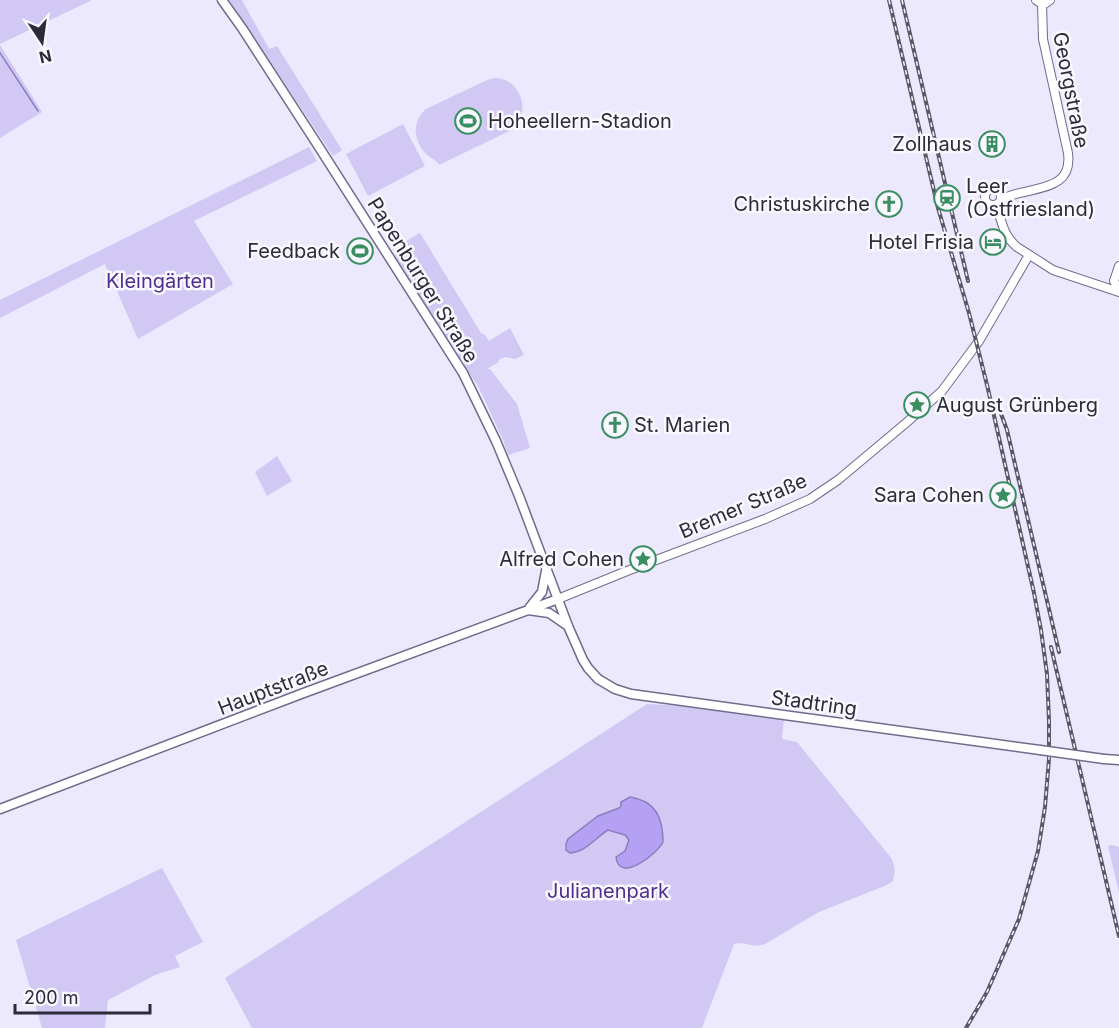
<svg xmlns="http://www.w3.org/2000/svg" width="1119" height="1028" viewBox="0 0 1119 1028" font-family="Inter,sans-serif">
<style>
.green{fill:#d1c9f4}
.water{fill:#b4a1f4;stroke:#8c7ebc;stroke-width:1.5}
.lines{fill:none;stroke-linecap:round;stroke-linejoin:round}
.stream{stroke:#8c7ebc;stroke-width:1.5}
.secondary-casing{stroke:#716b8b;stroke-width:10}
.primary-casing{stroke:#716b8b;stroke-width:11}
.secondary{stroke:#fff;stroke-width:8}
.primary{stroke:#fff;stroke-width:8}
.rail-casing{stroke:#5a5767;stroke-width:4}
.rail{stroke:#f9f8ff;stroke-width:1.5;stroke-dasharray:4.5;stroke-linecap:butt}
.primary-bridge-casing{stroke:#716b8b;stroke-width:11;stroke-linecap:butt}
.primary-bridge{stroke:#fff;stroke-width:8}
.labels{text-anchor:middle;stroke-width:5;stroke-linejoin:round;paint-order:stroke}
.street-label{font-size:20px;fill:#2e2b39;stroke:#f9f8ff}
.poi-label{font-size:20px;fill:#2e2b39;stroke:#f9f8ff;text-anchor:end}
.park-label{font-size:20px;fill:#4e2f8d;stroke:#f9f8ff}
</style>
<rect width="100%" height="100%" fill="#ece8fe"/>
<path class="green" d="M 0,0 L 92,0 L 0,44 Z
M 229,0 L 242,0 L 269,49 L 277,46 L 342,150 L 333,156 Z
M 0,45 L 42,112 L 0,138 Z
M 495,78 C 512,78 525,95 522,112 C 521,117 519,121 518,127 L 439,165 C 436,159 430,158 425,153 C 413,139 412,121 426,109 L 487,80 Z
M 403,124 L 425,166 L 368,196 L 346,154 Z
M 309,147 L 317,161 L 194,221 L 233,284 L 138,339 L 105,264 L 0,318 L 0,300 Z
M 420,233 L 481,333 L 485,335 L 489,341 L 510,328 L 524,355 L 515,359 L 505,357 L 498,360 L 499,362 L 487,369 L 490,369 L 517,404 L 530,448 L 508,455 L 503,440 L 479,388 L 396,258 L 393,249 Z
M 277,456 L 292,481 L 267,496 L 255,472 Z
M 647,704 L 711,707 L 784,718 L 782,739 L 797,742 L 892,859 L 895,870 L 893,881 L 887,885 L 819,912 L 765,944 C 752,949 744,940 734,944 L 702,1028 L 252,1028 L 225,978 Z
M 1112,845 L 1119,847 L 1119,893 L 1108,846 Z
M 162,868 L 203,942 L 175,956 L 180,967 L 155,975 L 108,1000 L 105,1028 L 42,1028 L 16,940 Z"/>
<path class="water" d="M 630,797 C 656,801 663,818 663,842 C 657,854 619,884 616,857 L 625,851 L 629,840 L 625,835 L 608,830 C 595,838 586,852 570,853 L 566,850 L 566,844 L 568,839 L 577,832 L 598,816 L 619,808 L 621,806 L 621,802 Z"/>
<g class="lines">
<path class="stream" d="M 0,53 L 38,111"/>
<g class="secondary-casing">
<path id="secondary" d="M 1036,0 L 1042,4 L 1046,3 L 1050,0
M985 197a8 8 0 1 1 16 0a8 8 0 1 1-16 0Z
M 1002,199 C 1009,196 1017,193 1025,192 C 1048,186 1072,184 1068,153 L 1043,39 L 1042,4
M 996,205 C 1002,221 1003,236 1017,247 L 1053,270 L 1119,292
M 1119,266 L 1114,281 L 1119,290
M 558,599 L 627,571 L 765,519 L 810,499 L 838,480 L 906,423 L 942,391 L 979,341 L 1029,255"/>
</g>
<g class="primary-casing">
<path id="primary" d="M 222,0 L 242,28 L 319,147 L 463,373 L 496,441 L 519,496 L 568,626 L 583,660 L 588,668 L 598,679 L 615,689 L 631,694 L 1040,750
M 530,607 L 542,592 L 546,571
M 528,610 L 549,613 L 568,626
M 1104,759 L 1119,760
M 0,809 L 301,694 L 558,599"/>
</g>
<use href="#secondary" class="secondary"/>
<use href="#primary" class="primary"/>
<g class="rail-casing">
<path id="rail" d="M 889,0 L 938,208 L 969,313 L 988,389 L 1034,593 L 1041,630 L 1047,674 L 1049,721 L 1049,759 L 1045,807 L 1038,851 L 1019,919 L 987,992 L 966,1028
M 902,0 L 968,281
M 1000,411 L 1007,430 L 1059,652
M 1051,647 L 1119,936"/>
</g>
<use href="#rail" class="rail"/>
<g class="primary-bridge-casing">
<path id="primary-bridge" d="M 1040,750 L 1104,759"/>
</g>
<use href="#primary-bridge" class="primary-bridge"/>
</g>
<defs>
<g id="stadium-ring" transform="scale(1.35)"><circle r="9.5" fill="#f9f8ff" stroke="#3b8e61" stroke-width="1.5"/><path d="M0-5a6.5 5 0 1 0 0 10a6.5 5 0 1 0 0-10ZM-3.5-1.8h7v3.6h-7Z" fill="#3b8e61"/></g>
<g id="building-ring" transform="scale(1.35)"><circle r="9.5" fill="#f9f8ff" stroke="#3b8e61" stroke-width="1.5"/><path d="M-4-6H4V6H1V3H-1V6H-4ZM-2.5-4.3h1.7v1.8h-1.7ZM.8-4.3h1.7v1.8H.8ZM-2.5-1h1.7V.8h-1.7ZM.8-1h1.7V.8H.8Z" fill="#3b8e61"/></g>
<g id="station-ring" transform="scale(1.35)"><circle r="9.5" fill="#f9f8ff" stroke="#3b8e61" stroke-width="1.5"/><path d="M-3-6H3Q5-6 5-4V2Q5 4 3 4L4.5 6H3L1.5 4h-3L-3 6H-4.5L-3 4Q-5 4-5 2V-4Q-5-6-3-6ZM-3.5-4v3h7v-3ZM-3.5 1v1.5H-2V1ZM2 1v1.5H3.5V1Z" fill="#3b8e61"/></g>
<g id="church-ring" transform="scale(1.35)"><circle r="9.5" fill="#f9f8ff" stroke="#3b8e61" stroke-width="1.5"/><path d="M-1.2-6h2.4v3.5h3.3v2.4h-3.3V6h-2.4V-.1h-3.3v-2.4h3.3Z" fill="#3b8e61"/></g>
<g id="hotel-ring" transform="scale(1.35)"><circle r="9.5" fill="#f9f8ff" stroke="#3b8e61" stroke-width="1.5"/><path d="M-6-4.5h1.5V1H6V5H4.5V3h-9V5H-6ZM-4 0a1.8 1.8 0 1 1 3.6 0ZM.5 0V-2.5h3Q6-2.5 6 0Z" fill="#3b8e61"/></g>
<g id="sight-ring" transform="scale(1.35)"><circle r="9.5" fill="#f9f8ff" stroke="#3b8e61" stroke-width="1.5"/><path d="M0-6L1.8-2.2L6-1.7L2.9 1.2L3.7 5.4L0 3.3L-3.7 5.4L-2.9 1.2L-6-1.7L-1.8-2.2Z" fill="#3b8e61"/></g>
</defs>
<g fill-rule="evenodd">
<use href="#stadium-ring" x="468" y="121"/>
<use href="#building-ring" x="992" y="144"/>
<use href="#station-ring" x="947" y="198"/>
<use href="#church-ring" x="889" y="204"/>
<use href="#hotel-ring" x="993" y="242"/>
<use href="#stadium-ring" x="360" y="251"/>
<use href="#sight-ring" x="917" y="405"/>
<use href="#church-ring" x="615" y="425"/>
<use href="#sight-ring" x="1003" y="495"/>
<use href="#sight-ring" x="643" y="559"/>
</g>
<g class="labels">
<g class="street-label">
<text transform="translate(1071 90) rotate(79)" y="7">Georgstraße</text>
<text transform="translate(423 280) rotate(58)" y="7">Papenburger Straße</text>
<text transform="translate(743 506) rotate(-23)" y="7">Bremer Straße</text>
<text transform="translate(273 688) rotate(-21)" y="7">Hauptstraße</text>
<text transform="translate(814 703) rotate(8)" y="7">Stadtring</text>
</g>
<g class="poi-label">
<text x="488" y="128" text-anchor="start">Hoheellern-Stadion</text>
<text x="972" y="151">Zollhaus</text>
<text x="966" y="193" text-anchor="start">Leer<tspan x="966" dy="23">(Ostfriesland)</tspan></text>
<text x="870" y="211">Christuskirche</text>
<text x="974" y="249">Hotel Frisia</text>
<text x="340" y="258">Feedback</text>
<text x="936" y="412" text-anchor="start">August Grünberg</text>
<text x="634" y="432" text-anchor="start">St. Marien</text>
<text x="984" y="502">Sara Cohen</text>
<text x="624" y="566">Alfred Cohen</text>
</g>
<g class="park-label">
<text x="160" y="288">Kleingärten</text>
<text x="608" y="898">Julianenpark</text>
</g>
</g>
<g transform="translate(42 42) rotate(167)" stroke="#f9f8ff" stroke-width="4.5" paint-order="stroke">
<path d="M0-4.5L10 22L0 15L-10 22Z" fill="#2e2b39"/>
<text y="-9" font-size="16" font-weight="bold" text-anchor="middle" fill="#2e2b39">N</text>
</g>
<path d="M15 1004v9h135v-9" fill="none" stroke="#2e2b39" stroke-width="3"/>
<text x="24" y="1004" font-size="18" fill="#2e2b39" stroke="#f9f8ff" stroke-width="4.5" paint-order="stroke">200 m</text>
</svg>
